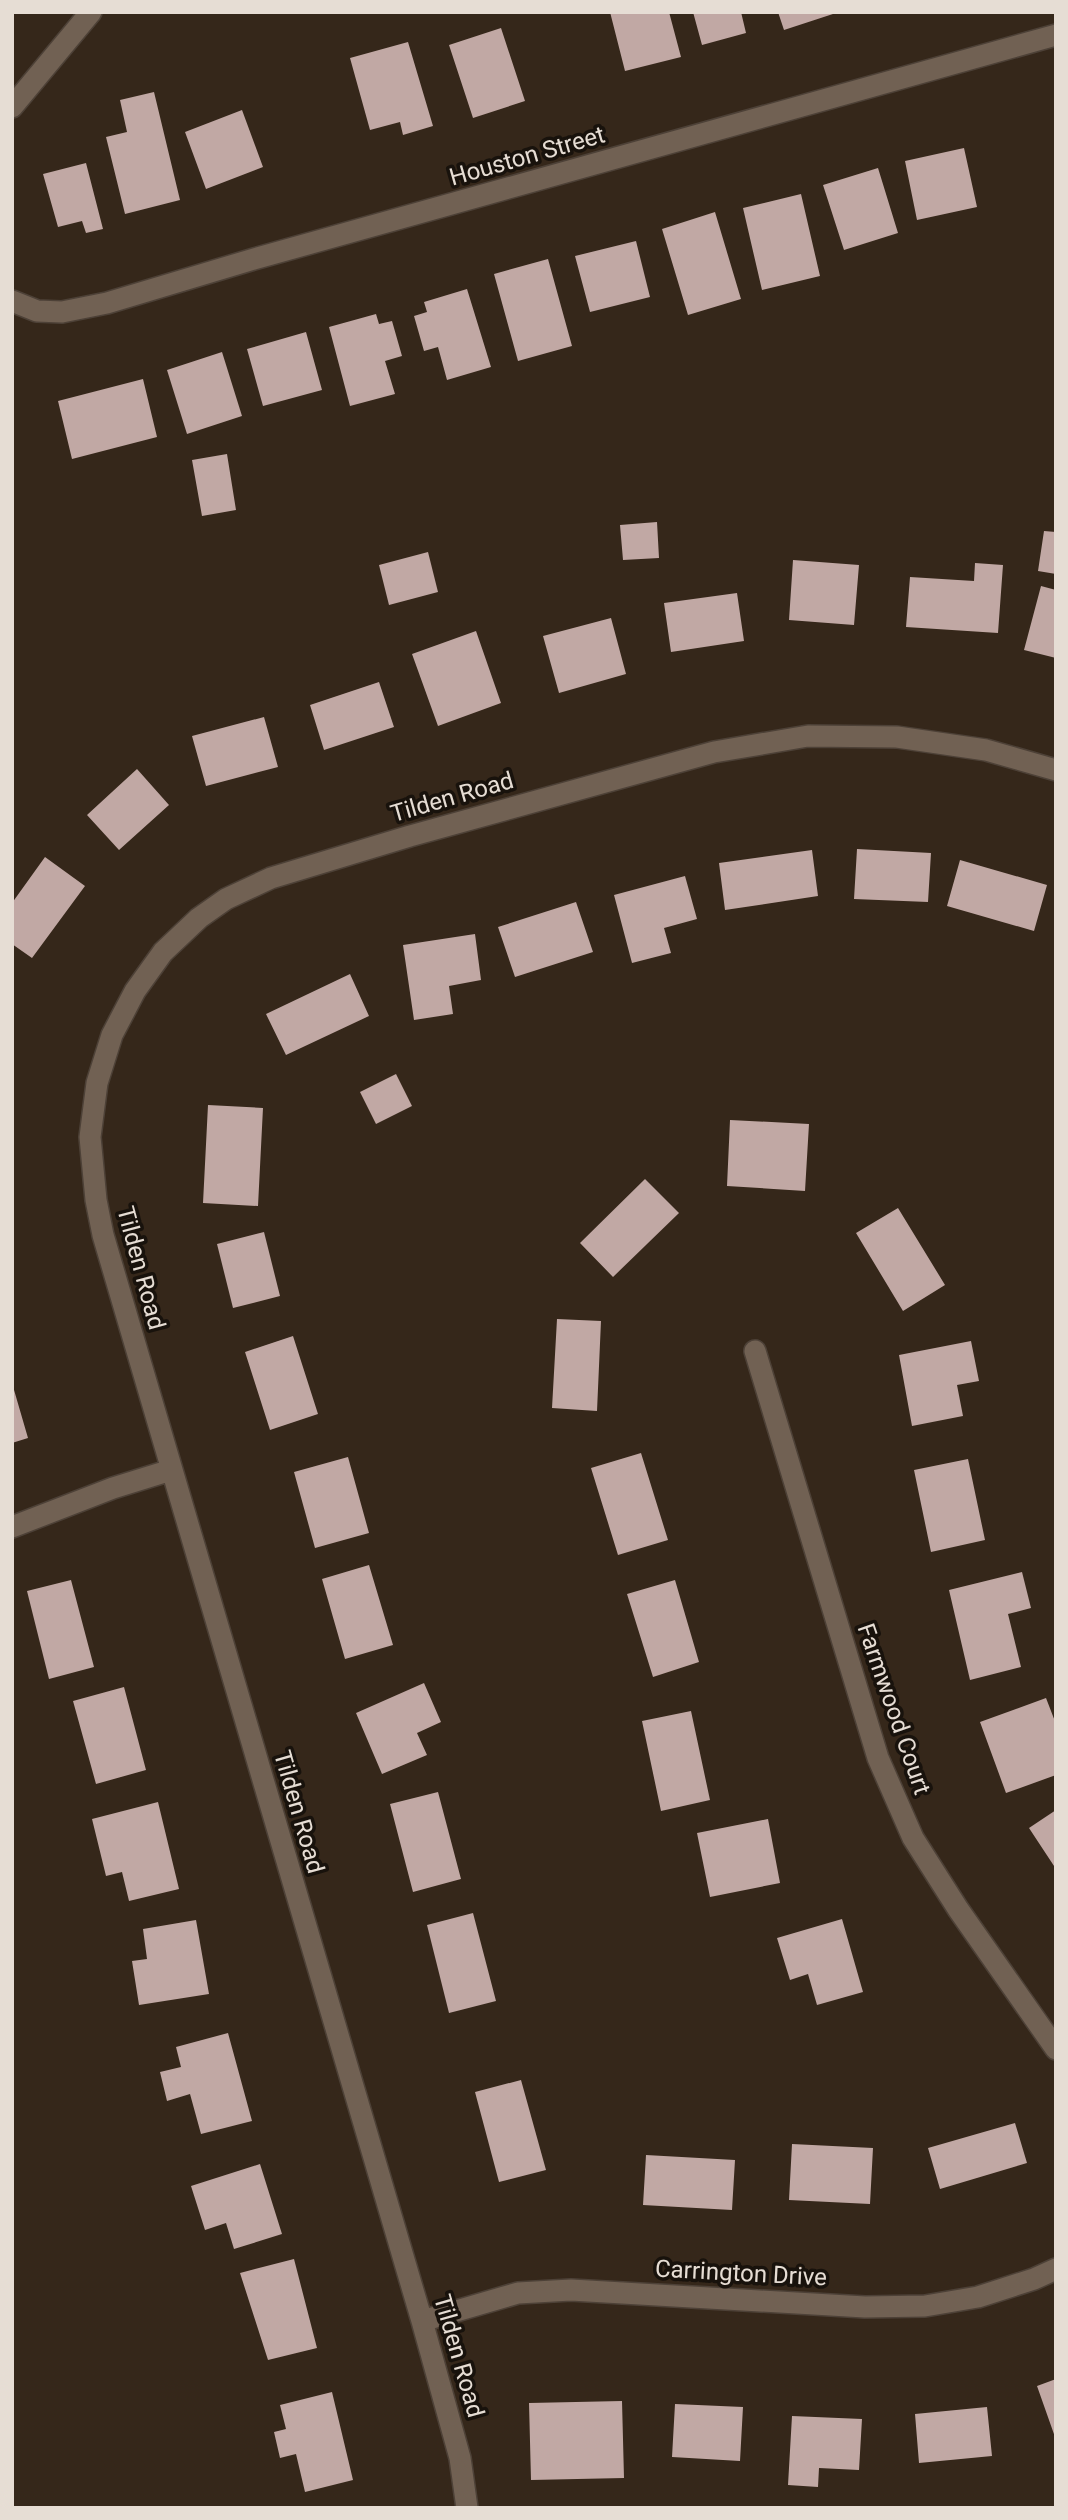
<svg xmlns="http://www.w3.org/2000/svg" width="1068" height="2520" viewBox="0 0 1068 2520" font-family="Roboto,sans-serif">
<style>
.building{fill:#c1a8a4}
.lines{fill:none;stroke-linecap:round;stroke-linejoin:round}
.minor-casing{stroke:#4d4137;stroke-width:24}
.minor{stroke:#716153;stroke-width:21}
.labels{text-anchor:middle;stroke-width:7;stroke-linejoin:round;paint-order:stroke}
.street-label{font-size:24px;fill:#e6ddd4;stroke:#18120c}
</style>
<rect width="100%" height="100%" fill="#35271a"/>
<path class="building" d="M 610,12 L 669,12 L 681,57 L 625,71 Z
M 693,12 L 741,12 L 746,33 L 702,45 Z
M 778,12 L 836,12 L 836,13 L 784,30 Z
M 501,28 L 525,101 L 473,118 L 449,45 Z
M 408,42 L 433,126 L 403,135 L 400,122 L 370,130 L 350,58 Z
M 154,92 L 180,200 L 125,214 L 106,137 L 127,132 L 120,100 Z
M 242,110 L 263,167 L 206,189 L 185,132 Z
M 964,148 L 977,207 L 917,220 L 905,161 Z
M 86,163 L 103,229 L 86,233 L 82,221 L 58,227 L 43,174 Z
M 878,168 L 898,233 L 844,250 L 823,185 Z
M 801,194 L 820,276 L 762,290 L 743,208 Z
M 715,212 L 741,299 L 688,315 L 662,229 Z
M 636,241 L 650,297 L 590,312 L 575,256 Z
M 548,259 L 572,346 L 518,361 L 494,274 Z
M 467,289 L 491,367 L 447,380 L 438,347 L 424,351 L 414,316 L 427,312 L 424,302 Z
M 376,314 L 379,324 L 392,321 L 402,356 L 385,361 L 395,394 L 350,406 L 329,327 Z
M 306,332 L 322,390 L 263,406 L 247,349 Z
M 222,352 L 242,416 L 187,434 L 167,370 Z
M 143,379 L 157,437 L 72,459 L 58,401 Z
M 227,454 L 236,510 L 202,516 L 192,460 Z
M 657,522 L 659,558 L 623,560 L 620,525 Z
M 1044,531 L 1056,532 L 1056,574 L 1038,571 Z
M 428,552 L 438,592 L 389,605 L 379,565 Z
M 793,560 L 859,565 L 854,625 L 789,620 Z
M 975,563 L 1003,565 L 998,633 L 906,627 L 910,577 L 974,581 Z
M 1041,586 L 1056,590 L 1056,658 L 1024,650 Z
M 737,593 L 744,641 L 671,652 L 664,603 Z
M 611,618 L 626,674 L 559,693 L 543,636 Z
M 476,631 L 501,703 L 438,726 L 412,654 Z
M 379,682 L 394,727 L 324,750 L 310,705 Z
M 264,717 L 278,767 L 206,786 L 192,736 Z
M 137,769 L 169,805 L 119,850 L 87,815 Z
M 857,849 L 931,853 L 928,902 L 854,899 Z
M 812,850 L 818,896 L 725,910 L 719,863 Z
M 45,857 L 85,886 L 32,958 L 12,944 L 12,903 Z
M 960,860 L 1047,885 L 1034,931 L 947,906 Z
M 685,876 L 697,919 L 664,928 L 671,953 L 632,963 L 614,895 Z
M 576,902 L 593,952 L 515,977 L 498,927 Z
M 475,934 L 481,980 L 449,986 L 453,1014 L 414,1020 L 403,945 Z
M 350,974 L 369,1016 L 286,1055 L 266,1014 Z
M 396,1074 L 412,1106 L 376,1124 L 360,1092 Z
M 208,1105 L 263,1108 L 258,1206 L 203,1203 Z
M 730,1120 L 809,1124 L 805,1191 L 727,1186 Z
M 645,1179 L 679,1213 L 613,1277 L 580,1243 Z
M 898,1208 L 945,1285 L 903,1311 L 856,1233 Z
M 264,1232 L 280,1296 L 233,1308 L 217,1244 Z
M 557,1319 L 601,1321 L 597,1411 L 552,1408 Z
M 293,1336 L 318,1414 L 270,1430 L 245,1352 Z
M 971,1341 L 979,1381 L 957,1385 L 963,1416 L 912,1426 L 899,1355 Z
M 12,1383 L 28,1438 L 12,1443 Z
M 641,1453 L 668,1540 L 618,1555 L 591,1468 Z
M 348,1457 L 369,1533 L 315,1548 L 294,1472 Z
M 968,1459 L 985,1540 L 931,1552 L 914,1470 Z
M 369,1565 L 393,1645 L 345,1659 L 322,1579 Z
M 1022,1572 L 1031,1608 L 1008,1614 L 1021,1667 L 970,1680 L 949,1590 Z
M 71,1580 L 94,1667 L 49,1679 L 27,1591 Z
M 675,1580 L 699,1662 L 653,1677 L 627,1594 Z
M 424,1683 L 441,1722 L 417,1733 L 427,1755 L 382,1774 L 356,1713 Z
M 124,1687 L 146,1770 L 96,1784 L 73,1701 Z
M 1046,1698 L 1056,1724 L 1056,1775 L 1006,1793 L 980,1722 Z
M 691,1711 L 710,1800 L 661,1811 L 642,1721 Z
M 438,1792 L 461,1879 L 413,1892 L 390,1804 Z
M 158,1802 L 179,1889 L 129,1901 L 122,1872 L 106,1876 L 92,1819 Z
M 1056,1810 L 1056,1869 L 1029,1828 Z
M 768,1819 L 780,1883 L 710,1897 L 697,1833 Z
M 473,1913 L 496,2001 L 449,2013 L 427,1925 Z
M 842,1919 L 863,1992 L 817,2005 L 808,1974 L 790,1980 L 777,1938 Z
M 196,1920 L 209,1994 L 139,2005 L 132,1961 L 147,1959 L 143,1929 Z
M 228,2033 L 252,2121 L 201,2134 L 190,2094 L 167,2101 L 160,2072 L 181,2067 L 176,2047 Z
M 521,2080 L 546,2170 L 499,2182 L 475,2092 Z
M 1015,2123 L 1027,2163 L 940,2189 L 928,2148 Z
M 792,2144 L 873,2148 L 870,2204 L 789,2200 Z
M 646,2155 L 735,2160 L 732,2210 L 643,2205 Z
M 260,2164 L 282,2234 L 234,2249 L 226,2223 L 205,2230 L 191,2186 Z
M 294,2259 L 317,2348 L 268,2360 L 240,2273 Z
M 1056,2379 L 1056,2437 L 1055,2437 L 1037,2386 Z
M 332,2392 L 353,2480 L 305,2492 L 296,2454 L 280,2458 L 274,2432 L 286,2429 L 280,2405 Z
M 622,2401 L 624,2478 L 531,2480 L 529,2403 Z
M 675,2404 L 743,2407 L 740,2461 L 672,2457 Z
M 987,2407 L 992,2456 L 919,2463 L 915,2414 Z
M 792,2416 L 862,2419 L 859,2470 L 819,2468 L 818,2487 L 788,2485 Z"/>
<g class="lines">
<g class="minor-casing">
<path id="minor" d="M 12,107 L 91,12
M 12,301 L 37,311 L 62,312 L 107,303 L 254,259 L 1056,35
M 755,1351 L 878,1758 L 913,1838 L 958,1909 L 1056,2049
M 12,1527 L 113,1488 L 171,1470
M 422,2321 L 518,2293 L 571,2290 L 865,2307 L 925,2306 L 978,2297 L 1034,2279 L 1056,2269
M 467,2508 L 460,2458 L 422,2321 L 103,1235 L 96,1200 L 90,1137 L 97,1083 L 112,1035 L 135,991 L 163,952 L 199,918 L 226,899 L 271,878 L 410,836 L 714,752 L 808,736 L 897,737 L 986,750 L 1056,770"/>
</g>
<use href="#minor" class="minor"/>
</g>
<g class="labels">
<g class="street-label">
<text transform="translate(527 156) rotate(-16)" y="8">Houston Street</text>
<text transform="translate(452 797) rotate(-16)" y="8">Tilden Road</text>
<text transform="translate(141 1268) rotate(75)" y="8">Tilden Road</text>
<text transform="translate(894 1709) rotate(71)" y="8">Farmwood Court</text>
<text transform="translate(299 1812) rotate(74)" y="8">Tilden Road</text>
<text transform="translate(741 2273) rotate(3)" y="8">Carrington Drive</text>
<text transform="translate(459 2356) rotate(74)" y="8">Tilden Road</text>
</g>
</g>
<rect width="1068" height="2520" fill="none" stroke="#e6ddd4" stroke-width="28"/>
</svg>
